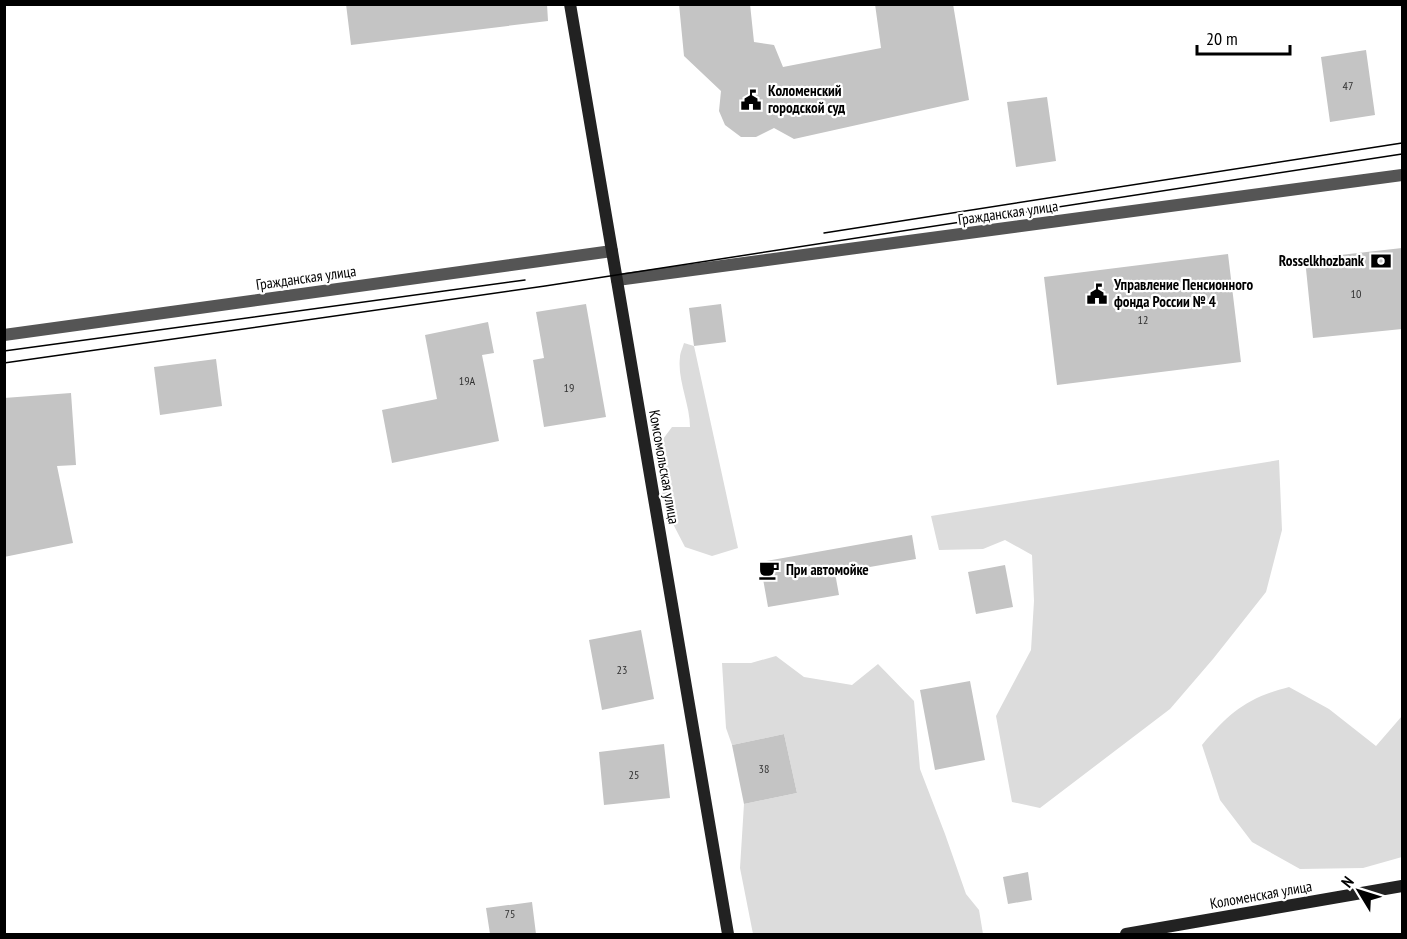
<svg xmlns="http://www.w3.org/2000/svg" width="1407" height="939" viewBox="0 0 1407 939" font-family="'PT Sans Narrow',sans-serif">
<style>
.green{fill:#dcdcdc}
.building{fill:#c4c4c4}
.lines{fill:none;stroke-linecap:round;stroke-linejoin:round}
.street{stroke:#555;stroke-width:12}
.secondary{stroke:#222;stroke-width:12}
.tram{stroke:#000;stroke-width:1.5}
.labels{text-anchor:middle;stroke-width:4.5;stroke-linejoin:round;paint-order:stroke}
.number-label{font-size:12px;fill:#313131}
.poi-label{font-size:15px;font-weight:bold;fill:#000;stroke:#fff;text-anchor:start}
.street-label{font-size:15px;fill:#000;stroke:#fff}
</style>
<rect width="100%" height="100%" fill="#fff"/>
<path class="green" d="M 684,343 L 694,346 L 738,548 L 712,556 L 685,547 L 671,520 L 662,495 L 665,457 L 663,439 L 672,427 L 690,427 C 690,404 677,379 680,357 C 680,353 683,347 684,343 Z
M 1279,460 L 1282,530 L 1266,592 L 1213,659 L 1170,709 L 1040,808 L 1012,802 L 996,716 L 1031,650 L 1034,601 L 1032,555 L 1005,540 L 983,549 L 939,550 L 931,516 Z
M 776,656 L 804,677 L 852,685 L 878,664 L 914,701 L 920,769 L 945,834 L 966,894 L 979,910 L 983,934 L 753,934 L 740,868 L 744,804 L 797,793 L 784,734 L 732,745 L 726,728 L 722,663 L 751,663 Z
M 1289,687 L 1329,709 L 1376,746 L 1402,716 L 1402,857 L 1363,868 L 1300,869 L 1252,842 L 1220,800 L 1202,745 C 1230,712 1247,698 1289,687 Z"/>
<path class="building" d="M 346,4 L 547,4 L 548,21 L 351,45 Z
M 679,4 L 750,4 L 754,42 L 774,45 L 783,67 L 881,48 L 875,4 L 953,4 L 969,100 L 794,139 L 774,128 L 756,137 L 741,137 L 725,125 L 719,111 L 721,91 L 684,56 Z
M 1366,50 L 1375,115 L 1330,122 L 1321,57 Z
M 1047,97 L 1056,161 L 1016,167 L 1007,102 Z
M 1402,248 L 1402,329 L 1313,338 L 1305,259 Z
M 1228,254 L 1241,362 L 1057,385 L 1044,277 Z
M 586,304 L 606,417 L 544,427 L 533,360 L 544,358 L 536,312 Z
M 721,304 L 726,342 L 694,346 L 689,308 Z
M 488,322 L 494,353 L 482,355 L 499,441 L 392,463 L 382,410 L 437,399 L 425,335 Z
M 216,359 L 222,406 L 160,415 L 154,367 Z
M 71,393 L 76,465 L 57,466 L 73,543 L 4,557 L 4,398 Z
M 912,535 L 916,559 L 835,573 L 839,595 L 768,607 L 760,562 Z
M 1005,565 L 1013,607 L 976,614 L 968,572 Z
M 641,630 L 654,699 L 602,710 L 589,640 Z
M 970,681 L 985,760 L 935,770 L 920,690 Z
M 784,734 L 797,793 L 744,804 L 732,745 Z
M 664,744 L 670,798 L 604,805 L 599,752 Z
M 1028,872 L 1032,900 L 1008,904 L 1003,877 Z
M 532,902 L 536,934 L 490,934 L 486,908 Z"/>
<g class="lines">
<path class="street" d="M 617,280 L 1402,175
M 4,335 L 612,251"/>
<path class="secondary" d="M 570,4 L 728,934
M 1126,934 L 1402,886"/>
<path class="tram" d="M 824,233 L 1402,143
M 4,351 L 525,280
M 4,363 L 545,286 L 1402,154"/>
</g>
<defs>
<g id="civic-bare" transform="scale(1.62)"><path d="M-.6-6.5H3V-4.5H.6V-3L4-1V1h2V6H-6V1h2V-1L-.6-3ZM-1.2 2.5V6h2.4V2.5Z" fill="#000" stroke="#fff" stroke-width="2.5" paint-order="stroke"/></g>
<g id="bank-bare" transform="scale(1.62)"><path d="M-6-4H6V4H-6ZM0-2.3a2.3 2.3 0 1 0 0 4.6a2.3 2.3 0 1 0 0-4.6Z" fill="#000" stroke="#fff" stroke-width="2.5" paint-order="stroke"/></g>
<g id="cafe-bare" transform="scale(1.62)"><path d="M-5.5-4.5H6V0H3Q3 3.5 0 3.5H-2.5Q-5.5 3.5-5.5 0ZM3-3.2v2h1.7v-2ZM-6 4.5H4V6H-6Z" fill="#000" stroke="#fff" stroke-width="2.5" paint-order="stroke"/></g>
</defs>
<g fill-rule="evenodd">
<use href="#civic-bare" x="751" y="100"/>
<use href="#bank-bare" x="1381" y="261"/>
<use href="#civic-bare" x="1097" y="294"/>
<use href="#cafe-bare" x="769" y="570"/>
</g>
<g class="labels">
<g class="number-label">
<text x="1348" y="90">47</text>
<text x="1356" y="298">10</text>
<text x="1143" y="324">12</text>
<text x="467" y="385">19А</text>
<text x="569" y="392">19</text>
<text x="622" y="674">23</text>
<text x="764" y="773">38</text>
<text x="634" y="779">25</text>
<text x="510" y="918">75</text>
</g>
<g class="poi-label">
<text x="768" y="96">Коломенский<tspan x="768" dy="17">городской суд</tspan></text>
<text x="1364" y="266" text-anchor="end">Rosselkhozbank</text>
<text x="1114" y="290">Управление Пенсионного<tspan x="1114" dy="17">фонда России № 4</tspan></text>
<text x="786" y="575">При автомойке</text>
</g>
<g class="street-label">
<text transform="translate(1008 213) rotate(-8)" y="5">Гражданская улица</text>
<text transform="translate(306 278) rotate(-8)" y="5">Гражданская улица</text>
<text transform="translate(664 467) rotate(80)" y="5">Комсомольская улица</text>
<text transform="translate(1261 895) rotate(-10)" y="5">Коломенская улица</text>
</g>
</g>
<rect width="1407" height="939" fill="none" stroke="#000000" stroke-width="12"/>
<g transform="translate(1359 891) rotate(308)" stroke="#ffffff" stroke-width="4.5" paint-order="stroke">
<path d="M0-4.5L10 22L0 15L-10 22Z" fill="#000000"/>
<text y="-9" font-size="16" font-weight="bold" text-anchor="middle" fill="#000000">N</text>
</g>
<path d="M1197 45v9h93v-9" fill="none" stroke="#000000" stroke-width="3"/>
<text x="1206" y="45" font-size="18" fill="#000000" stroke="#ffffff" stroke-width="4.5" paint-order="stroke">20 m</text>
</svg>
